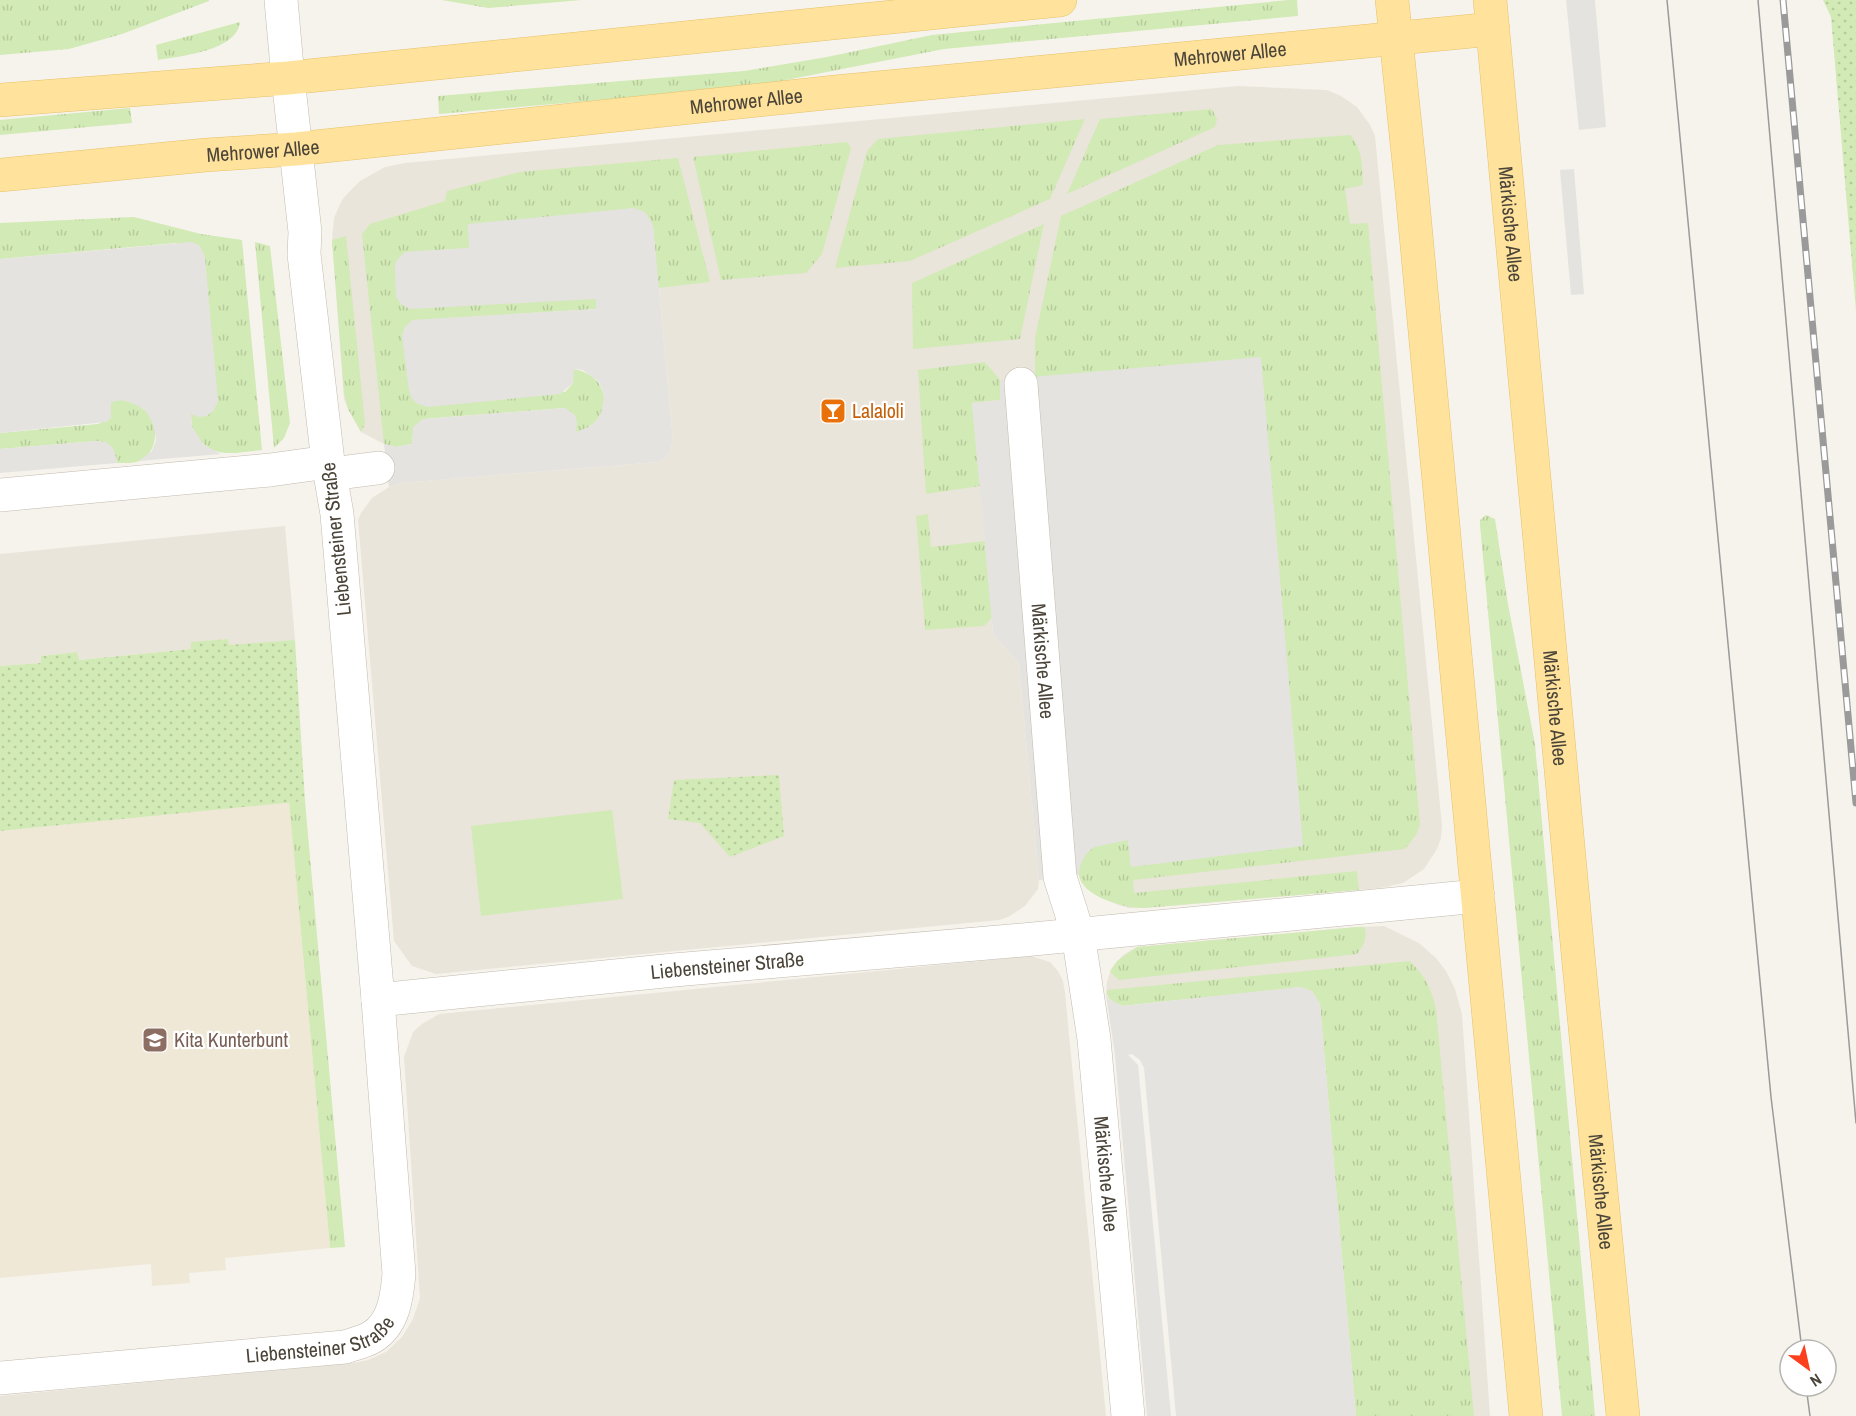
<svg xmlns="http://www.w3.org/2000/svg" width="1856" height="1416" viewBox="0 0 1856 1416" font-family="'Archivo Narrow',sans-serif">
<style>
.residential{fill:#eae5da}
.education{fill:#efe8d6}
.grass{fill:url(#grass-tufts)}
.park{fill:url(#park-dots)}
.garden{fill:#d2eab5}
.parking{fill:#e5e3e0}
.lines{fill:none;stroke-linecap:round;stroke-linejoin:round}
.minor-casing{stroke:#c2bbae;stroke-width:34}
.major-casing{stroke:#e6c16a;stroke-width:34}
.minor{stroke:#fff;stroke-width:33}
.major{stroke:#ffe39c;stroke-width:33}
.tram{stroke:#9a9a9a;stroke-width:1.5}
.rail-casing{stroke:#9a9a9a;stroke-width:7}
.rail{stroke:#fff;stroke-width:4.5;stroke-dasharray:14;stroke-linecap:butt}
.labels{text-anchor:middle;stroke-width:4.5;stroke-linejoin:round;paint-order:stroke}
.street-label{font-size:20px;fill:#4b4439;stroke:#fff}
.food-label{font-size:20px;fill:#c56008;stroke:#fff;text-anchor:start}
.education-label{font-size:20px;fill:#785e54;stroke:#fff;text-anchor:start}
</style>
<defs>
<pattern id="grass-tufts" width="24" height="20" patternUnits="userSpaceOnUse" patternTransform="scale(1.5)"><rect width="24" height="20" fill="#d2eab5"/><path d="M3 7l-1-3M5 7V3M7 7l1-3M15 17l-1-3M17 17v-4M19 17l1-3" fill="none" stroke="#b6ca9c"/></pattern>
<pattern id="park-dots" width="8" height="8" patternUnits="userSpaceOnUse" patternTransform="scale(1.5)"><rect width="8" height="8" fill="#d2eab5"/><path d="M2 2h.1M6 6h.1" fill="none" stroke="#b6ca9c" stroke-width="1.8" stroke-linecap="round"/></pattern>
</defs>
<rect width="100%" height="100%" fill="#f6f3ec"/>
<path class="residential" d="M 1238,86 L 1327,90 L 1341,96 L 1357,107 L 1370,125 L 1375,136 L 1442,826 L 1441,838 L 1437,849 L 1424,869 L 1403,883 L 1381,888 L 1144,908 L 1129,908 L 1118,905 L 1092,892 L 1080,878 L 980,486 L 993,634 L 1019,664 L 1039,880 L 1038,889 L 1025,906 L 1008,917 L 999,920 L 436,974 L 412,966 L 394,941 L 358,520 L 361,513 L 372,498 L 389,487 L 400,483 L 659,462 L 670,454 L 673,440 L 653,225 L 396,447 L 384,444 L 361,432 L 348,409 L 344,399 L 332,240 L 334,218 L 342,200 L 348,193 L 360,181 L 385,167 L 405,163 Z
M 285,526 L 295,640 L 229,646 L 228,639 L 191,643 L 192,649 L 78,660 L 77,652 L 41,656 L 42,663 L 0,666 L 0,554 Z
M 1384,926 L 1419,943 L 1436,958 L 1446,971 L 1455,989 L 1462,1014 L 1490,1416 L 1356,1416 L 1320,1004 L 1106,995 L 1107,982 L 1111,969 L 1123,955 L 1137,947 L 1357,927 Z
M 1031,956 L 1050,962 L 1058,971 L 1063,981 L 1065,993 L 1106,1416 L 0,1416 L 0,1396 L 353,1363 L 368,1360 L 386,1352 L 402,1337 L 413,1319 L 420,1298 L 404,1057 L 413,1032 L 422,1024 L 439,1014 Z"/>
<path class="education" d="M 289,802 L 330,1248 L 225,1258 L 226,1270 L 189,1273 L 190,1283 L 152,1286 L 151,1264 L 0,1278 L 0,831 Z"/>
<path class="grass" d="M 0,0 L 209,0 L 209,1 L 122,34 L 69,49 L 0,55 Z
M 442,0 L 582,0 L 488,8 Z
M 1289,0 L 1297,0 L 1298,16 L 944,49 L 750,87 L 439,114 L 438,96 L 744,71 L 827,57 L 932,35 Z
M 240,22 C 237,51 181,56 158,60 L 156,45 Z
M 130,108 L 132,123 L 0,135 L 0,120 Z
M 1212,109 L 1217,119 L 1215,127 L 1067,194 L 1100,119 Z
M 1085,119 L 1050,199 L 910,261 L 835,268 L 867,151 L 878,139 Z
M 1350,135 C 1363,149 1362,166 1363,185 L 1345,189 L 1350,224 L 1368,223 L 1420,825 L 1416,835 L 1405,849 L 1133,880 L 1134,893 L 1357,871 L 1359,890 L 1144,908 C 1124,908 1067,894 1081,863 C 1084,856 1089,849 1096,846 C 1105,841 1118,841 1128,840 L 1131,866 L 1261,358 L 1035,378 L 1035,338 L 1061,216 L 1218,145 Z
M 847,142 L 851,148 L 822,254 L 806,273 L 721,280 L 693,157 Z
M 678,158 L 710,282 L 658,288 L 653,225 L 468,224 L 470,248 L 405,252 L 410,308 L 596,298 L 597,309 L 413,320 L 405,327 L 402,336 L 565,392 L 573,383 L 573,369 C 614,375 614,423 576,432 L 565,408 L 423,419 C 415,424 412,435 412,444 L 396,447 L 384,444 L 362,234 L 370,224 L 445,201 L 447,191 L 520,172 Z
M 134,217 L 201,234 L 242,240 L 262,450 C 231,453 208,461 192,427 L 176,243 L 0,259 L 0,223 Z
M 1044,224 L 1020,339 L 913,349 L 912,283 Z
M 346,236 L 365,424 L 361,432 L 348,409 L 344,393 L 332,240 Z
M 255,242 L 270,246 L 290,423 L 284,438 L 274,448 Z
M 985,362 L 1000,380 L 1000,400 L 972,403 L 980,486 L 926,494 L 918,370 Z
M 123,400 C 130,402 139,404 145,410 C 159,424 159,450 141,460 C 135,464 124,463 117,463 C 115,450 110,442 97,441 L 0,449 L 0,433 L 98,424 L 111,418 L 111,401 Z
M 928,514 L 931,547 L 985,541 L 992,618 L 984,626 L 925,630 L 916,516 Z
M 1486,515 L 1495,519 L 1508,604 L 1535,744 L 1595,1416 L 1562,1416 L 1480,525 L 1480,520 Z
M 305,801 L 345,1247 L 330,1248 L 289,802 Z
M 1357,927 L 1364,927 C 1368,937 1364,945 1357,954 L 1119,980 L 1110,972 L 1117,961 L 1137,947 Z
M 1410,961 C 1424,975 1432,989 1436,1009 L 1474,1416 L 1356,1416 L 1320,1004 L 1312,991 L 1300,987 L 1122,1006 C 1113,1002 1106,1000 1107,990 Z"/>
<path class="park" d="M 1823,0 L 1856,0 L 1856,311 L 1831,17 Z
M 228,639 L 229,645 L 295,640 L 305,801 L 0,831 L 0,666 L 41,663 L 41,656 L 77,652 L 79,660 L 191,649 L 191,642 Z
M 779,775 L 784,836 L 730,857 L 700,823 L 668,819 L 674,780 Z"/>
<path class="garden" d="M 612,810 L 623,899 L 481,916 L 471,826 Z"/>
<path class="parking" d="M 1566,0 L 1595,0 L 1606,127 L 1579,130 Z
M 1574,169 L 1584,294 L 1571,295 L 1560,170 Z
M 634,208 L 645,212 L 653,225 L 673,440 L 670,454 L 659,462 L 400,483 L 389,487 L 384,444 L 396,447 L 412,444 L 413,427 L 423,419 L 565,408 L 575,415 L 577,422 L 576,432 L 587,428 L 596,421 L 601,414 L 604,397 L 602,388 L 598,381 L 583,370 L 574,369 L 573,383 L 560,394 L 428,407 L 418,404 L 412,399 L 409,391 L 402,336 L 405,327 L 413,320 L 596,309 L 596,299 L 410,309 L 402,305 L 396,297 L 395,264 L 399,258 L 405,252 L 469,248 L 468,224 Z
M 192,242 L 200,246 L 205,257 L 218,401 L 214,410 L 207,416 L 199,417 L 191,414 L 192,427 L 204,445 L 221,454 L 139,461 L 152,451 L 156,440 L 154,426 L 146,411 L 137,405 L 123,400 L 111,402 L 111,418 L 106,422 L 0,433 L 0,259 Z
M 1261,357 L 1303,846 L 1131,867 L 1128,840 L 1094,847 L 1086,854 L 1080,866 L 1079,875 L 1039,880 L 1019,664 L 993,634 L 972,403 L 1000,400 L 1000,380 Z
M 97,441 L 106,442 L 113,448 L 117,463 L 0,473 L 0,449 Z
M 1300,987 L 1312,991 L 1320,1004 L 1356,1416 L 1176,1416 L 1144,1068 L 1140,1060 L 1132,1054 L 1128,1055 L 1138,1065 L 1171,1416 L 1147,1416 L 1115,1055 L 1106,995 L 1109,999 L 1122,1006 Z"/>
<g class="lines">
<g class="minor-casing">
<g id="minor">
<path id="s1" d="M 1021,384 L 1060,877 L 1078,934 L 1094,1039 L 1128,1416"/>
<path d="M 331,474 L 378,468"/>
<path d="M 0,495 L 270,470 L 328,462"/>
<path id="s2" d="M 378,1000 L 674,970 L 1023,940 L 1478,896"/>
<path id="s3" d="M 0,1378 L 345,1347 C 353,1344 364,1342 372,1337 C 394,1324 397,1296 399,1274 L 378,1000 L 337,514 L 328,462 L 304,254 L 305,232 L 288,78 L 281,0"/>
</g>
</g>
<g class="major-casing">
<g id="major">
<path d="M 1392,0 L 1412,192 L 1526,1416"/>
<path id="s4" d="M 1490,0 L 1579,965 L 1623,1416"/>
<path d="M 0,100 L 288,78 L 1060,0"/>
<path id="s5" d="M 0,175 L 206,155 L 296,149 L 835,92 L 1493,29"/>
</g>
</g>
<use href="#minor" class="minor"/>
<use href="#major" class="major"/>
<path class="tram" d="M 1667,0 L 1771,1097 L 1802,1350
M 1758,0 L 1856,1123
M 1806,1386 L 1810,1416"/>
<g class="rail-casing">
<path id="rail" d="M 1783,0 L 1856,803"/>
</g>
<use href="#rail" class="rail"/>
</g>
<defs>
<g id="bar-square" transform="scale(1.35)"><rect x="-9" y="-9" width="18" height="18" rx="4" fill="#e8710a" stroke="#fff"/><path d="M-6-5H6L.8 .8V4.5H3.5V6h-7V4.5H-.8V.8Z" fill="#fff"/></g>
<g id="school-square" transform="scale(1.35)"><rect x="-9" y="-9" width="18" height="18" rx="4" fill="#8d6e63" stroke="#fff"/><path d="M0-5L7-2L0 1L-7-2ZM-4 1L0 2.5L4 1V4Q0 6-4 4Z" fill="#fff"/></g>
</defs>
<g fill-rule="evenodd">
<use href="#bar-square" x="833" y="411"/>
<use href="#school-square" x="155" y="1040"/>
</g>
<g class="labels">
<g class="street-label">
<text dy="7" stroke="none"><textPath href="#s5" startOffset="1236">Mehrower Allee</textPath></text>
<text dy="7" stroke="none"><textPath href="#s5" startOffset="750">Mehrower Allee</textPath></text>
<text dy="7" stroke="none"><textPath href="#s5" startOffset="264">Mehrower Allee</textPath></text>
<text dy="7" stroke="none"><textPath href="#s4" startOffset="225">Märkische Allee</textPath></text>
<text transform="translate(336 539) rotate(-96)" y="7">Liebensteiner Straße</text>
<text dy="7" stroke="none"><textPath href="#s1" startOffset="278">Märkische Allee</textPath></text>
<text dy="7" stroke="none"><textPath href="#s4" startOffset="711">Märkische Allee</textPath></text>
<text dy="7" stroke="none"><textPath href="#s2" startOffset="351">Liebensteiner Straße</textPath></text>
<text dy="7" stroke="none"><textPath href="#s1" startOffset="796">Märkische Allee</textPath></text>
<text dy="7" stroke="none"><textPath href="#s4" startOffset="1197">Märkische Allee</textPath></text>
<text dy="7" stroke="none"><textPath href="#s3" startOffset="324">Liebensteiner Straße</textPath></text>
</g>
<g class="food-label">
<text x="852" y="418">Lalaloli</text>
</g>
<g class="education-label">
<text x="174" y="1047">Kita Kunterbunt</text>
</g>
</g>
<g transform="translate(1808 1368) rotate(147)"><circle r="28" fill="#ffffff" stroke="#b7b4b0" stroke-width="1.5"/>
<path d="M0-4.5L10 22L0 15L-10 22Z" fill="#fc3f1d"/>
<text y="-9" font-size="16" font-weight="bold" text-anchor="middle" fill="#4b4439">N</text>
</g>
</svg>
